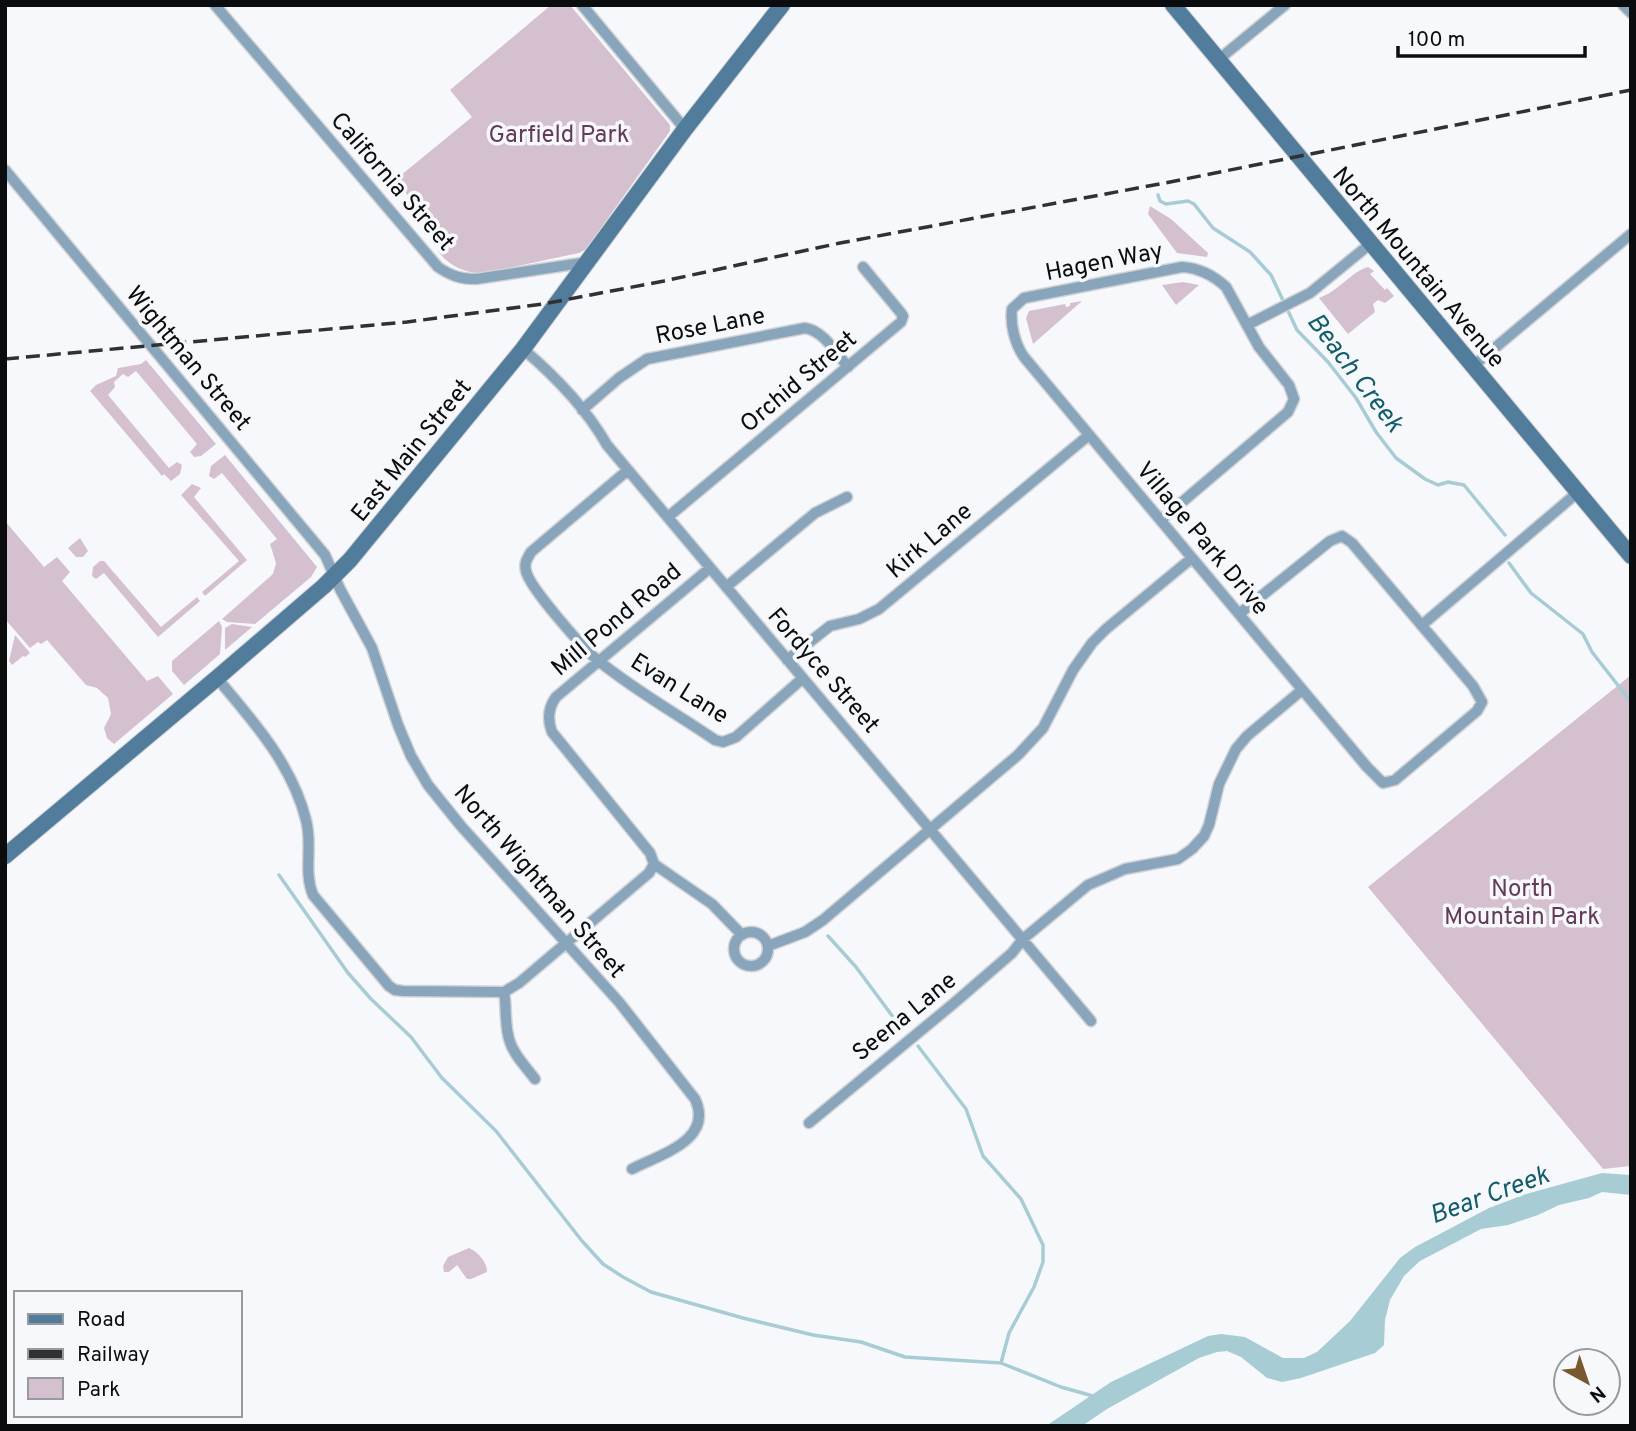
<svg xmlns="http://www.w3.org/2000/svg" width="1636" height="1431" viewBox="0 0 1636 1431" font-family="Overpass,sans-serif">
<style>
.green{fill:#d4c0ce}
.water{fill:#a7ccd3}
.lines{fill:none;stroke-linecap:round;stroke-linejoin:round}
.stream{stroke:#a7ccd3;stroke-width:3.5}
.street-casing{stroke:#d1d2d6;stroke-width:13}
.secondary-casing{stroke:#d1d2d6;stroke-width:18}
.street{stroke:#89a5bb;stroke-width:10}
.secondary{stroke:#527c9c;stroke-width:16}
.rail{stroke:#303132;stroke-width:3.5;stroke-dasharray:14 7;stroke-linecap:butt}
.labels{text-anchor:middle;stroke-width:7;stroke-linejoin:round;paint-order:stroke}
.park-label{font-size:24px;fill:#633b59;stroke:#f7f8fc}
.street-label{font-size:24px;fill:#0b0c0d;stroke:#f7f8fc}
.water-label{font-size:26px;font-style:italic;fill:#125d69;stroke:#f7f8fc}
</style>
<rect width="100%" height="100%" fill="#f7f8fc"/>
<path class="green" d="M 551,5 L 570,5 L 670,125 L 670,131 L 586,249 L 579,253 L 480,274 C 462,271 449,266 438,251 L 446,245 L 442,235 L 404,191 L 393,189 L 389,185 L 472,117 L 450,90 Z
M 1150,206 L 1171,219 L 1208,253 L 1207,257 L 1177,253 L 1148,214 Z
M 1368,267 L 1374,271 L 1370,274 L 1385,290 L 1387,288 L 1394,296 L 1385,303 L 1378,300 L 1373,304 L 1375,312 L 1348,334 L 1319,298 C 1339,291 1352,271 1368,267 Z
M 1183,282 L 1199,285 L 1176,305 L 1162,285 Z
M 1082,301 L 1033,344 L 1026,318 L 1029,311 L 1065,304 L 1066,307 L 1070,306 L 1070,303 Z
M 146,360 L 216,444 L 201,456 L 194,457 L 190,452 L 197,444 L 136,371 L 128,377 L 123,374 L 114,382 L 115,387 L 108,395 L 169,468 L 177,462 L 182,465 L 180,474 L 171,481 L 164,474 L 162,476 L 90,391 L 96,385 L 116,376 L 118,368 L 141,364 Z
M 225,455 L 317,567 L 311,577 L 255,624 L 227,622 L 222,619 L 273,574 L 276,563 L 270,544 L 277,539 L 222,473 L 214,479 L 209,476 L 211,466 Z
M 192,484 L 201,488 L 194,497 L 247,560 L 205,596 L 202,592 L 239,561 L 181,495 Z
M 5,521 L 44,567 L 57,557 L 70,572 L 62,581 L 147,681 L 158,676 L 173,694 L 114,744 L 107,738 L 104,728 L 111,714 L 108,698 L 97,688 L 86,685 L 47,640 L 41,644 L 38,642 L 30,648 L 5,619 Z
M 80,538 L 88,551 L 83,557 L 76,557 L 68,548 Z
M 100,561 L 104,561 L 161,627 L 197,597 L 200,601 L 158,637 L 104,573 L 96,579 L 92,576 L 93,567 Z
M 219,621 L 222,627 L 220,654 L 184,685 L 172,671 L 172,661 Z
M 232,624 L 252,627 L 225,650 L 225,628 Z
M 15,635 L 30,653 L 25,657 L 23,656 L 12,665 L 9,661 Z
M 1631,675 L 1631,1166 L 1603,1169 L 1368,887 Z
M 469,1248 C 477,1251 488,1263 487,1272 L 471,1279 L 467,1279 L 457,1265 L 449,1272 L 444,1272 L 443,1266 L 448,1257 Z"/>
<path class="water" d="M 1602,1173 L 1631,1175 L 1631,1195 L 1602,1192 L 1589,1198 L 1559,1205 L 1538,1215 L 1508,1225 L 1481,1229 L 1420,1261 L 1404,1276 L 1390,1300 L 1385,1320 L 1384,1345 L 1375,1353 L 1301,1378 L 1282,1382 L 1267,1378 L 1241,1357 L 1227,1351 L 1217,1352 L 1199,1358 L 1107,1409 L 1082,1426 L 1046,1426 L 1111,1382 L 1208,1336 L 1221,1334 L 1245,1337 L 1283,1358 L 1304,1358 L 1317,1352 L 1350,1321 L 1400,1258 L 1415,1247 L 1489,1208 L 1526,1194 Z"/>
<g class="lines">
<path class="stream" d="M 1158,195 L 1160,201 L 1166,204 L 1188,201 L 1194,204 L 1213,228 L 1250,252 L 1271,275 L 1297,330 L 1328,362 L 1356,398 L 1376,432 L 1396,458 L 1425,479 L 1438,485 L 1448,482 L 1464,485 L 1505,535
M 1509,563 L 1531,593 L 1583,634 L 1592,652 L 1631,702
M 279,875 L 348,973 L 371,999 L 411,1037 L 442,1078 L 496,1131 L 582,1241 L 603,1264 L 623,1277 L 651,1292 L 743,1318 L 813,1335 L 861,1342 L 905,1357 L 1001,1363 L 1061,1387 L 1093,1396
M 828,936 L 856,967 L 902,1029
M 918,1046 L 966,1109 L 983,1156 L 1021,1199 L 1043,1245 L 1043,1262 L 1034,1287 L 1009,1333 L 1001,1363"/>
<g class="street-casing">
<path id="street" d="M 215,5 L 438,267 C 451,276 461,279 476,279 L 588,262
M 582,5 L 685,129
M 1623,5 L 1631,13
M 1218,60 L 1285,5
M 5,170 L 325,555 L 340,589 L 372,648 L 398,725 L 411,756 L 428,785 L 461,826 L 619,1002 L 695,1099 C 714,1140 661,1154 632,1169
M 1247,325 L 1310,293 L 1370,244
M 523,349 C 555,376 587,410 607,445 L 1091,1021
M 1472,367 L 1631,234
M 582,410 L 619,378 L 647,359 L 805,328 C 824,331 836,353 848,367
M 628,470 L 531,552 C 527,559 524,563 526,571 C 529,587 585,651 600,662 C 636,691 677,714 715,740 L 723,742 L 736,737 L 803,678
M 668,517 L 901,322 L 903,316 L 901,313 L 863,267
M 1161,520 L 1288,412 L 1294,399 L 1289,385 L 1259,347 L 1226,287 C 1213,275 1200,268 1182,267 L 1024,298 L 1012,309 C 1010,325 1015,344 1024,357 L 1367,767 L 1383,783 L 1395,780 L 1477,711 L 1482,702 L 1473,686 L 1352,543 L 1342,536 L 1330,541 L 1239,614
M 726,587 L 815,513 L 847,497
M 1422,625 L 1577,493
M 787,660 L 830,626 L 859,619 L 879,609 L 1089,435
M 217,678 C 253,721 292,764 306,820 C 313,845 303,871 313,895 L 389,986 L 395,990 L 403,991 L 504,992 L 519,983 L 649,873 L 654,864 L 650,853 L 552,732 C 547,719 548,708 556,697 L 710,568
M 654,864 L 712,904 L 742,935
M734 949a17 17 0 1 1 34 0a17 17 0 1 1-34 0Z
M 768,946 L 805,932 L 823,920 L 1018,755 L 1043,728 L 1073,670 L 1092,643 L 1106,629 L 1192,558
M 504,992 C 507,1008 504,1026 510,1042 C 514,1055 526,1067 535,1079
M 809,1123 L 953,1004 L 1012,953 L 1023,939 L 1088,885 L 1125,869 L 1178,859 L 1192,849 L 1204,836 L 1209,825 L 1219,784 L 1236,749 L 1247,736 L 1302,690"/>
</g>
<g class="secondary-casing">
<path id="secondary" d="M 1173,5 L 1631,556
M 5,856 L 217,678 L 324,586 L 350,560 L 523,349 L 685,129 L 782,5"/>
</g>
<use href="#street" class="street"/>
<use href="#secondary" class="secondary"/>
<path class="rail" d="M 5,359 L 407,322 L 543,304 L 664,281 L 840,243 L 1165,183 L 1631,90"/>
</g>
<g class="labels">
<g class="park-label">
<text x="559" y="142">Garfield Park</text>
<text x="1522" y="896">North<tspan x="1522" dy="28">Mountain Park</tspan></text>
</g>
<g class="street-label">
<text transform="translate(393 181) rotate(49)" y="8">California Street</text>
<text transform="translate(1104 261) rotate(-11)" y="8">Hagen Way</text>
<text transform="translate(1419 267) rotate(50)" y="8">North Mountain Avenue</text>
<text transform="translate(710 325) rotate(-11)" y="8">Rose Lane</text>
<text transform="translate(189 358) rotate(50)" y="8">Wightman Street</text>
<text transform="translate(798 381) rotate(-40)" y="8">Orchid Street</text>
<text transform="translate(411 450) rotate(-51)" y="8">East Main Street</text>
<text transform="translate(1203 538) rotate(50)" y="8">Village Park Drive</text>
<text transform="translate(929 540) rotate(-40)" y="8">Kirk Lane</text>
<text transform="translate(616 619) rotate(-40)" y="8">Mill Pond Road</text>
<text transform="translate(824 670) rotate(49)" y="8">Fordyce Street</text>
<text transform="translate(680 688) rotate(32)" y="8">Evan Lane</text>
<text transform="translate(540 881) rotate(49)" y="8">North Wightman Street</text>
<text transform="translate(904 1016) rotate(-39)" y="8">Seena Lane</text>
</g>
<g class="water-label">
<text transform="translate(1356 372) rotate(53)" y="9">Beach Creek</text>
<text transform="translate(1489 1194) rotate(-20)" y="9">Bear Creek</text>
</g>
</g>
<rect width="1636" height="1431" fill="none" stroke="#0b0c0d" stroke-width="14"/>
<rect x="14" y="1291" width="228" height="126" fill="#f7f8fc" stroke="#999a9c" stroke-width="2"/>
<rect x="28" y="1314" width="35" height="10" fill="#527c9c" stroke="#999a9c" stroke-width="2"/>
<text x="77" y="1326" font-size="21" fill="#0b0c0d">Road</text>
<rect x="28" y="1349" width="35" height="10" fill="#303132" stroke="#999a9c" stroke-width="2"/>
<text x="77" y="1361" font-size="21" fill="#0b0c0d">Railway</text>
<rect x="28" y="1378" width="35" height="21" fill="#d4c0ce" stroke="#999a9c" stroke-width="2"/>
<text x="77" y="1396" font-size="21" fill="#0b0c0d">Park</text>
<g transform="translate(1587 1382) rotate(140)"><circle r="33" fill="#f7f8fc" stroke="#999a9c" stroke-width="2"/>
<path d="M0-5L12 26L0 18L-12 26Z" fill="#79582e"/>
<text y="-10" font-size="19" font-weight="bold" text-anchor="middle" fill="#0b0c0d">N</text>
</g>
<path d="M1398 46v10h187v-10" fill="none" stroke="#0b0c0d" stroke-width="3.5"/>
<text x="1408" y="46" font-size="21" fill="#0b0c0d" stroke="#f7f8fc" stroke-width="5" paint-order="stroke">100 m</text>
</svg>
